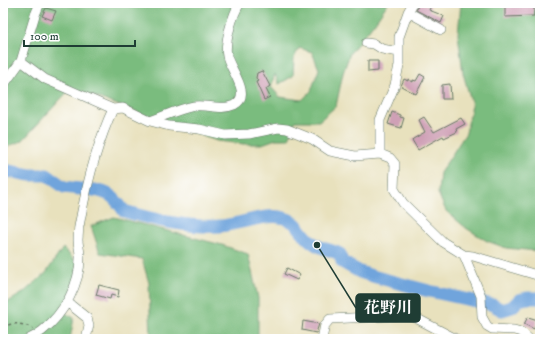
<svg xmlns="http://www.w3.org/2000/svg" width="543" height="342" viewBox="0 0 543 342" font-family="'IM FELL DW Pica','Noto Serif JP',serif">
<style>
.forest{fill:#7abc7e;stroke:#4c7c59;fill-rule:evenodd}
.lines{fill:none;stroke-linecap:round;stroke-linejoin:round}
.river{stroke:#6fa4dc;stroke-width:13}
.building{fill:#cfa0b6}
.minor-casing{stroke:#657664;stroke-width:10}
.path{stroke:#657664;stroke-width:1.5;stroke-dasharray:3 3;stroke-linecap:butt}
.minor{stroke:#fff;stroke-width:9}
.leader{fill:none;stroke:#1f3d34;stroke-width:1.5}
.callout-dot{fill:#1f3d34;stroke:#fff;stroke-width:1.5}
.callout{fill:#1f3d34;stroke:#1f3d34;stroke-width:1.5}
.callout-label{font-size:16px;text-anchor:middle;font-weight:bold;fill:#fff}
</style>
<rect width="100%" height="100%" fill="#fff"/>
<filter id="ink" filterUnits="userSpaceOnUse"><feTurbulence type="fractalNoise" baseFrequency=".025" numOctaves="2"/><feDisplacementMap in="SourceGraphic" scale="8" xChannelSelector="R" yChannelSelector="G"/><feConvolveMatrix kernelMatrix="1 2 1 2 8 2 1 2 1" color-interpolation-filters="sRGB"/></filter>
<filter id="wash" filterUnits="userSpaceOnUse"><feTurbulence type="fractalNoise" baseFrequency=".012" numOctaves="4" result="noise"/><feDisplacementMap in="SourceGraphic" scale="16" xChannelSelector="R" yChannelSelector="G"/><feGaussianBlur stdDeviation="0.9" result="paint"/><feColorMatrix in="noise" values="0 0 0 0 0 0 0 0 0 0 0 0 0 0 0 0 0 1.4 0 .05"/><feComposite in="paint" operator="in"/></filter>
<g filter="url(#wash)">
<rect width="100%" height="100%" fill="#e8e1bd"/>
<path class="forest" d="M 3,3 L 388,3 L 375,22 L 350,53 L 343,73 L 336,106 L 319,121 L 295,121 L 289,139 L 276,139 L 262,144 L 244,144 L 217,141 L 71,88 L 22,141 L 3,148 ZM 299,48 L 312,52 L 319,69 L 311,91 L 302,100 L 280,97 L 271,87 L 275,74 L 279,84 L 293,76 L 294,58 Z
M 461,3 L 540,3 L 540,247 L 537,251 L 506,248 L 487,241 L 466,228 L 446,211 L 438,193 L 440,173 L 466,133 L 472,105 L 463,73 L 458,34 Z
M 114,217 L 222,245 L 248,254 L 258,298 L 258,339 L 151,339 L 149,283 L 142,259 L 100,253 L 91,226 Z
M 63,248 L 78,263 L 76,281 L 65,313 L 74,318 L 70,339 L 3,339 L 3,305 L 23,293 L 46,273 Z"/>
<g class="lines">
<path class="river" d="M 3,170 L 30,175 L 47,175 L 64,187 L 80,189
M 93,190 C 110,192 115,198 124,211 C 154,220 188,228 220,226 C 237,225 264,214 280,217 C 302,221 300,236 315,244 C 322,249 332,250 340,254 L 342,262 L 360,272 L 372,276 L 429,291 L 493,305 L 502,310 L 512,307 L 519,300 L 527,298 L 540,298"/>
</g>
<g id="blocks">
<path class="building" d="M 419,3 L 431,6 L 429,10 L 444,16 L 441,23 L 416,10 Z
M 522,3 L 534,3 L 534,16 L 505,17 L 505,6 L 522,5 Z
M 46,8 L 56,11 L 52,20 L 42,16 Z
M 368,61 L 378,61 L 378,71 L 368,72 Z
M 262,71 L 270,86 L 266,89 L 270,97 L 264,100 L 256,82 L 258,81 L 256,78 L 257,73 Z
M 420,74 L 425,77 L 416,94 L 401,86 L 404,79 L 408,81 L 408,79 L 413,82 L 413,80 L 416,81 Z
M 450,84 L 451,99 L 442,99 L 442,85 Z
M 392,112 L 400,115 L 400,117 L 404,118 L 401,128 L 388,124 Z
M 424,117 L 434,132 L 461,118 L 465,124 L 456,129 L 457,132 L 444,138 L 443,136 L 418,150 L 412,140 L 413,139 L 425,132 L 419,120 Z
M 287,268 L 300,275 L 297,280 L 284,274 Z
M 99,285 L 119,290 L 118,297 L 111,295 L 110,299 L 96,295 Z
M 528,317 L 538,320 L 534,329 L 524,324 Z
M 303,321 L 319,324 L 316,333 L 302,330 Z"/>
</g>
</g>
<g filter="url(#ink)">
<use href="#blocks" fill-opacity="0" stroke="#657664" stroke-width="1"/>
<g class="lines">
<g class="minor-casing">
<path id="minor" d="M 408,12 L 441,30
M 366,43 L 374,44 L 382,49 L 399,52
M 21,61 L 45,79 L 113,109
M 3,86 L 21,61 L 35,15 L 40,3
M 150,121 C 164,116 179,109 194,106 C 207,104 221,111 234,105 C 253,95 230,70 227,56 C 224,42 233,14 240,3
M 380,154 L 380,120 L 395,85 L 399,65 L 399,37 L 408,12 L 413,3
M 464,255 L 481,296 L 482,317 L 487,326 L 492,329 L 514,330 L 521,332 L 529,339
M 67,302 L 87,318 L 89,325 L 86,339
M 29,339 C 33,337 38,334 42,331 C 64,314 81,283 80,255 C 80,250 78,245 78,240 C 78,233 79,224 81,216 C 88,180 97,143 113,109 L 123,108 L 150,121 L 169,126 L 199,129 L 225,135 L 249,134 L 278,128 L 287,129 L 312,139 L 330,151 L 355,156 L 380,154 L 390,158 L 395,164 L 394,189 L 403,203 L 443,242 L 464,255 L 473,256 L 540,276
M 322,339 L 325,325 L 330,319 L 410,315 L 456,339"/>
</g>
<path class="path" d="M 3,328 C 12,321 23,324 33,328"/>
<use href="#minor" class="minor"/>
</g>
</g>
<path class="leader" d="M317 245L356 308"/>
<circle class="callout-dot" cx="317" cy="245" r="4"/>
<rect class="callout" x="356" y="294" width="64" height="28" rx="4"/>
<g class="callout-label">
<text x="388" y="313">花野川</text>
</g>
<rect width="543" height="342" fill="none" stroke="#fff" stroke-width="16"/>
<path d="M24 40v6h111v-6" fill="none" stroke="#1f3d34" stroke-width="2"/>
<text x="30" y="40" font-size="12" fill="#1f3d34" stroke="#ffffff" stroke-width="3" paint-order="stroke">100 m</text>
</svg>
